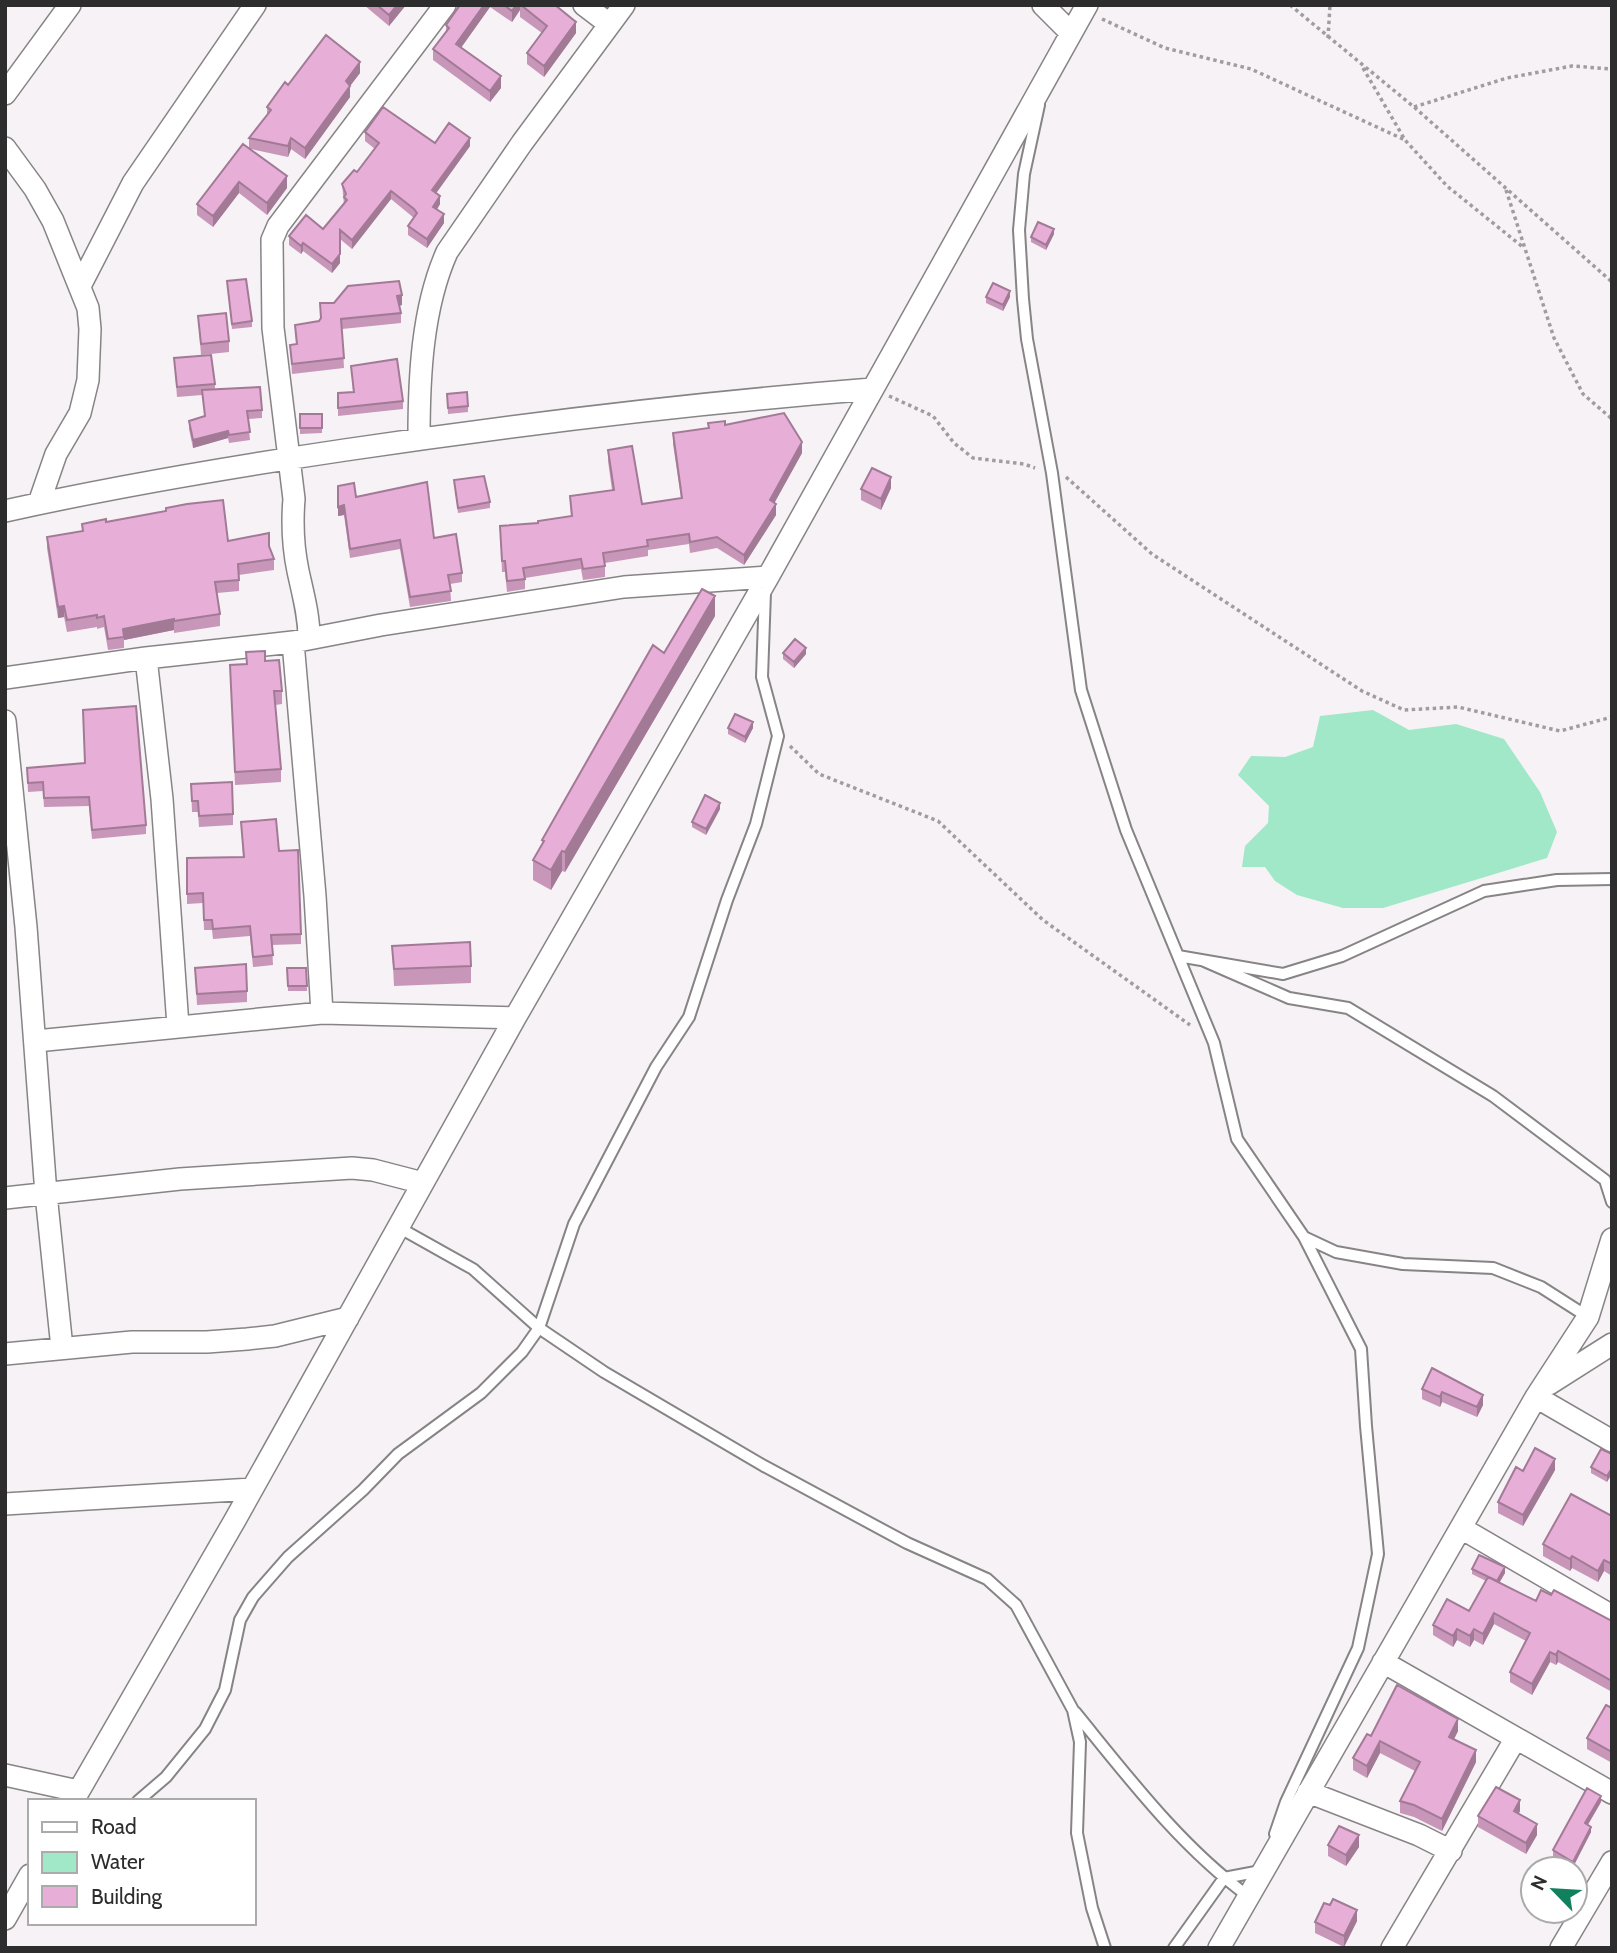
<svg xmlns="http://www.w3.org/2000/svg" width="1617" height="1953" viewBox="0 0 1617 1953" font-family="Cabin,sans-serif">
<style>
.water{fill:#a0e8c8}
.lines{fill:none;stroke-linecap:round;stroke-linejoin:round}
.service-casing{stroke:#878486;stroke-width:14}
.minor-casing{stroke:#878486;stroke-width:24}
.path{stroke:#a09da0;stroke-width:3.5;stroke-dasharray:3.5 3.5;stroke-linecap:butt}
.service{stroke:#fff;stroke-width:10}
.minor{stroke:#fff;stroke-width:21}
.wall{fill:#c796b9}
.shaded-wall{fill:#a27a96}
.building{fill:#e7aed7;stroke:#a27a96;stroke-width:2}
</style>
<rect width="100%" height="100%" fill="#f6f2f5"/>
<path class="water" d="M 1373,710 L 1409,730 L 1456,724 L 1504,739 L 1540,792 L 1557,832 L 1547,858 L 1383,908 L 1343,908 L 1297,895 L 1275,881 L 1265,867 L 1242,867 L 1245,846 L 1268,823 L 1269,806 L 1238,775 L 1251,756 L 1285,757 L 1313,747 L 1320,716 Z"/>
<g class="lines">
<g class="service-casing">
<path id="service" d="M 1039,105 L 1024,174 L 1019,230 L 1023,299 L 1027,339 L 1052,473 L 1081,690 L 1126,830 L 1214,1043 L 1237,1139 L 1304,1237 L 1361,1349 L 1366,1426 L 1378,1554 L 1358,1648 L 1286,1802 L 1275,1834
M 1178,956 L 1283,974 L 1342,956 L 1484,891 L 1557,880 L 1612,879
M 1202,960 L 1289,998 L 1348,1008 L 1493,1096 L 1605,1180 L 1612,1202
M 398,1227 L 473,1269 L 539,1328 L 604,1372 L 764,1466 L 907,1543 L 987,1579 L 1016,1605 L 1073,1710 L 1080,1742 L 1077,1833 L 1092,1908 L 1105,1948
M 1304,1237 L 1336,1252 L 1403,1264 L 1493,1268 L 1541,1287 L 1588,1317
M 1075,1712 C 1128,1777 1180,1846 1248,1896
M 138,1801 L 166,1777 L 205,1729 L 225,1690 L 240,1620 L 253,1597 L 288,1557 L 363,1490 L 398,1454 L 481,1393 L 522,1352 L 539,1328 L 574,1224 L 656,1067 L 689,1017 L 727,900 L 756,824 L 778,736 L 762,677 L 765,592
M 1174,1948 L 1224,1878 L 1261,1871"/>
</g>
<g class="minor-casing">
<path id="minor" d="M 584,5 L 609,24
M 1043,5 L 1071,33
M 5,94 L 70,5
M 5,148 L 35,189 L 53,221 L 88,308 L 90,329 L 88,380 L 80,413 L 56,454 L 39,503
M 80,286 L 133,183 L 255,5
M 419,438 C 419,377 422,308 447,252 L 522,143 L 624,5
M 5,511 C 117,486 231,467 345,450 C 520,424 695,403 872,389
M 309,638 C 309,615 303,594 298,571 C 293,547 292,523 294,499 L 273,328 L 272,240 L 278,226 L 445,5
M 293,642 L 315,896 L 322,1013
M 146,658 L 162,799 L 178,1026
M 5,678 L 146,658 L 293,642 L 381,625 L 624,587 L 768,577
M 5,721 L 26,927 L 46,1194 L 62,1348
M 36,1041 L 322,1013 L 515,1018
M 5,1198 L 180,1179 L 352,1168 L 373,1170 L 423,1183
M 5,1354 L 132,1342 L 207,1342 L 247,1339 L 275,1336 L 348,1318
M 1549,1384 L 1612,1344
M 1536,1397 L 1612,1441
M 5,1504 L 252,1489
M 1461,1528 L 1612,1616
M 1383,1662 L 1612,1793
M 5,1775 L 78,1791
M 1308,1792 L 1419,1835 L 1451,1851
M 73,1801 L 235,1520 L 515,1018 L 768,577 L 1087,5
M 5,1919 L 30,1875
M 1219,1948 L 1536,1397 L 1588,1317 L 1612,1239
M 1392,1948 L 1516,1738
M 1561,1948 L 1612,1862"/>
</g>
<path class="path" d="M 1290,5 L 1414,107 L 1612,282
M 1102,19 L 1165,48 L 1251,69 L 1405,140
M 1328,38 L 1330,5
M 1363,68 L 1405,140 L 1447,186 L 1524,248
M 1414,107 L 1507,78 L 1572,66 L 1612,69
M 1506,190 L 1554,338 L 1583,394 L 1612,419
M 889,396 L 933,416 L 954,443 L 973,458 L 1024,464 L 1035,468
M 1066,477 L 1152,554 L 1362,691 L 1404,710 L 1458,707 L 1560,731 L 1612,717
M 790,746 L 819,774 L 938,821 L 1043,920 L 1190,1025"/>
<use href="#service" class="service"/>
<use href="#minor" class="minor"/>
</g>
<path class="wall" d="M 364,5 L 406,5 L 389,26 Z
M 460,5 L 555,5 L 576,33 L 544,77 L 527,64 L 527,53 L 542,33 L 520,17 L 520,10 L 512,22 L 490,7 L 461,47 L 501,88 L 490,102 L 433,60 L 433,49 L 446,33 L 446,25 Z
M 360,73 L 350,86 L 350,97 L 305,159 L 291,149 L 288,157 L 251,149 L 287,188 L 267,215 L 239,193 L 213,227 L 197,215 L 197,204 L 249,148 L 249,138 L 267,115 L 267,107 L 288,85 Z
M 365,132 L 435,143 L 470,146 L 436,193 L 440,204 L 437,210 L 444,223 L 427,248 L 408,235 L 408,226 L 414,218 L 391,199 L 352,249 L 340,239 L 340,263 L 332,273 L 303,251 L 301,254 L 289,245 L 289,236 L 323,229 L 344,205 L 342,184 L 357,172 L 375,149 L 365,141 Z
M 1054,234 L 1046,250 L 1031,242 L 1031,237 Z
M 227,281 L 252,321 L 252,327 L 232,329 Z
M 986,297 L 1010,297 L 1003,311 L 986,303 Z
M 320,303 L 402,305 L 399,306 L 401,313 L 401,323 L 342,329 L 344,368 L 292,374 L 290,345 L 296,344 L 295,325 L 319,321 L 320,320 Z
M 198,316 L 229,341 L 229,352 L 201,355 Z
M 174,358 L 215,384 L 215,389 L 262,410 L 262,418 L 248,419 L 250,440 L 229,443 L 228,438 L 193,448 L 189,429 L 189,421 L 205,417 L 202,395 L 177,397 Z
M 351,366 L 403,401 L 403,409 L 338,416 L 338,393 L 353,392 Z
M 447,394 L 468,406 L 468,412 L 448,414 Z
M 300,414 L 322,414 L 322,433 L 300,434 Z
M 708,423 L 725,425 L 802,453 L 774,503 L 776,515 L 744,565 L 717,548 L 690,553 L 689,544 L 648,550 L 648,556 L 605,563 L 605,577 L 583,580 L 581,569 L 525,578 L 525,589 L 507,592 L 505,572 L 502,572 L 500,526 L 538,523 L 571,516 L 570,496 L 612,490 L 608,461 L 608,450 L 642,504 L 681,498 L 673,444 L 673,433 L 708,428 Z
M 454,480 L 490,502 L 490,508 L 458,513 Z
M 338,486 L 434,538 L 462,573 L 462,582 L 450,584 L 451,601 L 410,607 L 400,549 L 350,558 L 344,515 L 338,516 Z
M 891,488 L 881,510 L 861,500 L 861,489 Z
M 106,522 L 228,541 L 269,546 L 274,559 L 274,570 L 239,575 L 239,591 L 217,593 L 220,614 L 220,626 L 174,633 L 174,630 L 124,640 L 124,648 L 108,650 L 104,627 L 97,629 L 97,627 L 67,632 L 64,617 L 58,618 L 47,548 L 47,537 L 82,531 L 82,524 Z
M 715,616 L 565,872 L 562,871 L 551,890 L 533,880 L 533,860 L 542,844 L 542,840 L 664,653 Z
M 246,652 L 265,661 L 282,691 L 282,704 L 275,705 L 281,769 L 281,782 L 235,785 L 230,665 L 246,664 Z
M 783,653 L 806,654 L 794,668 L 783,659 Z
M 728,728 L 753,728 L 745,743 L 728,734 Z
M 27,768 L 146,825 L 146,834 L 92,839 L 89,806 L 44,807 L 43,791 L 28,792 Z
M 191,784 L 233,814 L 233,825 L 199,827 L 198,812 L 192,812 Z
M 720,809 L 706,835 L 692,827 L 692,822 Z
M 241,822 L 279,851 L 301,934 L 301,944 L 272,945 L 273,965 L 253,967 L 250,936 L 213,939 L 212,930 L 204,930 L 203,903 L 187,904 L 187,858 L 243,857 Z
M 392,946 L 471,966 L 471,983 L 394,986 Z
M 195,968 L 247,991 L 247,1002 L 197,1005 Z
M 287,968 L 306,968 L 307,991 L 288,991 Z
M 1432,1368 L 1483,1405 L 1477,1417 L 1442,1402 L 1440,1407 L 1422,1399 L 1422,1389 Z
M 1612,1454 L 1607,1482 L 1591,1473 L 1591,1467 Z
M 1555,1470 L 1523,1526 L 1498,1513 L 1498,1502 L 1523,1471 Z
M 1612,1516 L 1612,1576 L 1604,1571 L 1598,1582 L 1572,1568 L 1570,1571 L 1543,1556 L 1543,1544 Z
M 1472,1569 L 1505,1573 L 1499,1582 L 1536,1601 L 1551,1595 L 1612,1621 L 1612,1692 L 1558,1662 L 1556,1665 L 1550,1662 L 1532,1695 L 1510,1682 L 1510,1672 L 1526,1641 L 1494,1624 L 1483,1645 L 1474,1640 L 1470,1647 L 1457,1640 L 1453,1647 L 1433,1635 L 1433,1625 L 1469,1611 L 1486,1581 L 1472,1574 Z
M 1612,1708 L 1612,1763 L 1587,1749 L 1587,1738 Z
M 1458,1731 L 1454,1739 L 1476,1762 L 1442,1831 L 1414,1817 L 1400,1813 L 1400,1801 L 1415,1771 L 1380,1753 L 1367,1778 L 1353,1770 L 1353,1758 L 1371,1736 Z
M 1601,1802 L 1588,1825 L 1591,1832 L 1573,1867 L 1553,1856 L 1553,1850 Z
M 1520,1811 L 1519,1813 L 1537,1835 L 1526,1854 L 1478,1827 L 1478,1816 Z
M 1328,1845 L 1359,1847 L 1346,1866 L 1328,1856 Z
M 1357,1921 L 1344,1947 L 1315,1933 L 1315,1922 Z"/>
<path class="shaded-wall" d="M 397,5 L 406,5 L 389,26 L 389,15 Z
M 484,5 L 490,5 L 490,7 L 456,55 L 456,44 Z
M 516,5 L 523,5 L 520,5 L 520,10 L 512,22 L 512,11 Z
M 576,22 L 576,33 L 544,77 L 544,66 Z
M 360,62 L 360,73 L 350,86 L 350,97 L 305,159 L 305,148 L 346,81 Z
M 501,76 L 501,88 L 490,102 L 490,91 Z
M 291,138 L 291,149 L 288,157 L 288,146 Z
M 470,138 L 470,146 L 432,199 L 432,190 Z
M 287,176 L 287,188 L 267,215 L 267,203 Z
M 239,182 L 239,193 L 213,227 L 213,216 Z
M 391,191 L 391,199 L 352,249 L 352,240 Z
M 440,196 L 440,204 L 433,215 L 433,207 Z
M 444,214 L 444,223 L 427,248 L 427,239 Z
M 1054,229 L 1054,234 L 1046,250 L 1046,245 Z
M 303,243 L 303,251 L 301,254 L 301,246 Z
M 340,254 L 340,263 L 332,273 L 332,264 Z
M 1010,291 L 1010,297 L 1003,311 L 1003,305 Z
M 402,295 L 402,305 L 397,306 L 397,296 Z
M 228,431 L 228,438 L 193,448 L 193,440 Z
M 802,442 L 802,453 L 770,511 L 770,500 Z
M 891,477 L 891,488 L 881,510 L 881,499 Z
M 776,504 L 776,515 L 744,565 L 744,555 Z
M 344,505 L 344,515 L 338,516 L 338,507 Z
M 715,596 L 715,616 L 565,872 L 565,852 Z
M 64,606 L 64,617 L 58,618 L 58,607 Z
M 174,619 L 174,630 L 124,640 L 123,629 Z
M 806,648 L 806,654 L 794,668 L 794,662 Z
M 753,722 L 753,728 L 745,743 L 745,737 Z
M 720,803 L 720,809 L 706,835 L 706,829 Z
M 562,851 L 562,871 L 551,890 L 551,870 Z
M 1442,1392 L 1442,1402 L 1440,1407 L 1440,1397 Z
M 1483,1395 L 1483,1405 L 1477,1417 L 1477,1407 Z
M 1555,1459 L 1555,1470 L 1523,1526 L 1523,1515 Z
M 1612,1468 L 1612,1474 L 1607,1482 L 1607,1476 Z
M 1572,1556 L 1572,1568 L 1570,1571 L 1570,1559 Z
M 1604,1560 L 1604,1571 L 1598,1582 L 1598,1571 Z
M 1505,1567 L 1505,1573 L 1497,1587 L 1497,1581 Z
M 1494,1613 L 1494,1624 L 1483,1645 L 1483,1634 Z
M 1457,1629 L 1457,1640 L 1453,1647 L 1453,1636 Z
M 1474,1629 L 1474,1640 L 1470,1647 L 1470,1636 Z
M 1558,1651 L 1558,1662 L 1556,1665 L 1556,1655 Z
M 1550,1652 L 1550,1662 L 1532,1695 L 1532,1684 Z
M 1458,1719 L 1458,1731 L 1449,1749 L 1449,1737 Z
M 1380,1741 L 1380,1753 L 1367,1778 L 1367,1766 Z
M 1476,1750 L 1476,1762 L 1442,1831 L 1442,1819 Z
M 1601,1796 L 1601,1802 L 1585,1829 L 1585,1823 Z
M 1520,1800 L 1520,1811 L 1514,1822 L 1514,1811 Z
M 1537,1824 L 1537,1835 L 1526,1854 L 1526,1843 Z
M 1591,1827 L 1591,1832 L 1573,1867 L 1573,1862 Z
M 1359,1835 L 1359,1847 L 1346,1866 L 1346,1855 Z
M 1357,1910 L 1357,1921 L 1344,1947 L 1344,1936 Z"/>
<path class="building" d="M 377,5 L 397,5 L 389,15 Z
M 460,5 L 484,5 L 456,44 L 501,76 L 490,91 L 433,49 L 449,28 L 446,25 Z
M 504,5 L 516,5 L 512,11 Z
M 521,5 L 555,5 L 576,22 L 544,66 L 527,53 L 547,26 Z
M 326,35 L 360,62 L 346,81 L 350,86 L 305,148 L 291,138 L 288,146 L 249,138 L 271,110 L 267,107 L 285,82 L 288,85 Z
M 383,107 L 435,143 L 449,123 L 470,138 L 432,190 L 440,196 L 433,207 L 444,214 L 427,239 L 408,226 L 417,213 L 414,209 L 391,191 L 352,240 L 340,230 L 340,254 L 332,264 L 303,243 L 301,246 L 289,236 L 306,215 L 323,229 L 347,200 L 344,197 L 346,194 L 342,184 L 354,170 L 357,172 L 379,143 L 365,132 Z
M 243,144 L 287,176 L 267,203 L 239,182 L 213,216 L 197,204 Z
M 1038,222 L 1054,229 L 1046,245 L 1031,237 Z
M 246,279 L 252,321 L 232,324 L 227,281 Z
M 399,281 L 402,295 L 397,296 L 401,313 L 341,319 L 344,358 L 292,364 L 290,345 L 297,344 L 295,325 L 319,321 L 321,318 L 320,303 L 334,303 L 348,286 Z
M 993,283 L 1010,291 L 1003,305 L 986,297 Z
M 226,313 L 229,341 L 201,344 L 198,316 Z
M 211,355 L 215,384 L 177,387 L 174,358 Z
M 397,359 L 403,401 L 338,408 L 338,393 L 354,392 L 351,366 Z
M 260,387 L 262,410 L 247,411 L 250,432 L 229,435 L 228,431 L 193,440 L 189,421 L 205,416 L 202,390 Z
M 467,392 L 468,406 L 448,408 L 447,394 Z
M 784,413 L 802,442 L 770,500 L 776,504 L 744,555 L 717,537 L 690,542 L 689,534 L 647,540 L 648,546 L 603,553 L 605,566 L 583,569 L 581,559 L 523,568 L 525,579 L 507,581 L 505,561 L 502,561 L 500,526 L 538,523 L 538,521 L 572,516 L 570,496 L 614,490 L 608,450 L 632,446 L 642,504 L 682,498 L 673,433 L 709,428 L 708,423 L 725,421 L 725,425 Z
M 300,414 L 322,414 L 322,428 L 300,428 Z
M 872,468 L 891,477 L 881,499 L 861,489 Z
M 484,476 L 490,502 L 458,508 L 454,480 Z
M 427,482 L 434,538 L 456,534 L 462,573 L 448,575 L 451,591 L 410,597 L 400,540 L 350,549 L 344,505 L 338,507 L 338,486 L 354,483 L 356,497 Z
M 223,500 L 228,541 L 269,533 L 269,546 L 274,559 L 238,564 L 239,580 L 215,582 L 220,614 L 174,621 L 174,619 L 123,629 L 124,637 L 108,639 L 104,616 L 97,618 L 97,615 L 67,620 L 64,606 L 58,607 L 47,537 L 83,531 L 82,524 L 106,519 L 106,522 L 166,511 L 166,508 L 187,504 Z
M 702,589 L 715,596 L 565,852 L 562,851 L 551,870 L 533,860 L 544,841 L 542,840 L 653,645 L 664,653 Z
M 795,639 L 806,648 L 794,662 L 783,653 Z
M 265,651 L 265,661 L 279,660 L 282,691 L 274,691 L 281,769 L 235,772 L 230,665 L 247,664 L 246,652 Z
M 136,706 L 146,825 L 92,830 L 89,797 L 44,798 L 43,782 L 28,783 L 27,768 L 85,763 L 83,710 Z
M 735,714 L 753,722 L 745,737 L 728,728 Z
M 232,782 L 233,814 L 199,816 L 198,801 L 192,801 L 191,784 Z
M 705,795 L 720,803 L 706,829 L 692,822 Z
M 276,819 L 279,851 L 298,850 L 301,934 L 271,935 L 273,955 L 253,957 L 250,926 L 213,929 L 212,920 L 204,920 L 203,893 L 187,894 L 187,858 L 244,857 L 241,822 Z
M 470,942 L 471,966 L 394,969 L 392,946 Z
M 246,964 L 247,991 L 197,994 L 195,968 Z
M 287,968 L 306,968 L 307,986 L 288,986 Z
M 1432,1368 L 1483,1395 L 1477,1407 L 1442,1392 L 1440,1397 L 1422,1389 Z
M 1535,1448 L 1555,1459 L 1523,1515 L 1498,1502 L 1516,1467 L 1523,1471 Z
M 1601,1449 L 1612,1454 L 1612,1468 L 1607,1476 L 1591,1467 Z
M 1571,1494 L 1612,1516 L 1612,1564 L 1604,1560 L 1598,1571 L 1572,1556 L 1570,1559 L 1543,1544 Z
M 1479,1555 L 1505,1567 L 1497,1581 L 1472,1569 Z
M 1488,1577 L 1536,1601 L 1541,1590 L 1551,1595 L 1554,1590 L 1612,1621 L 1612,1681 L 1558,1651 L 1556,1655 L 1550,1652 L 1532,1684 L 1510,1672 L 1530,1633 L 1494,1613 L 1483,1634 L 1474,1629 L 1470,1636 L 1457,1629 L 1453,1636 L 1433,1625 L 1447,1599 L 1469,1611 Z
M 1397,1685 L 1458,1719 L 1449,1737 L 1476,1750 L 1442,1819 L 1414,1805 L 1400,1801 L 1420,1762 L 1380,1741 L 1367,1766 L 1353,1758 L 1367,1734 L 1371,1736 Z
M 1606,1705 L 1612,1708 L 1612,1752 L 1587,1738 Z
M 1496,1787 L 1520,1800 L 1514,1811 L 1537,1824 L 1526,1843 L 1478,1816 Z
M 1587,1788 L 1601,1796 L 1585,1823 L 1591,1827 L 1573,1862 L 1553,1850 Z
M 1339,1826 L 1359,1835 L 1346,1855 L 1328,1845 Z
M 1333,1899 L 1357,1910 L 1344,1936 L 1315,1922 L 1324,1903 L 1330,1905 Z"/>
<rect width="1617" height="1953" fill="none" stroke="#2e2d2e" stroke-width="14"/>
<rect x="28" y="1799" width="228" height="126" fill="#ffffff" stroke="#ababab" stroke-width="2"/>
<rect x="42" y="1822" width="35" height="10" fill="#ffffff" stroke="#ababab" stroke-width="2"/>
<text x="91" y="1834" font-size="21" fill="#2e2d2e">Road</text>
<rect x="42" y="1852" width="35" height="21" fill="#a0e8c8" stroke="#ababab" stroke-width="2"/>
<text x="91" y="1869" font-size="21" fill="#2e2d2e">Water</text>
<rect x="42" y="1886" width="35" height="21" fill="#e7aed7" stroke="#ababab" stroke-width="2"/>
<text x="91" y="1904" font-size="21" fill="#2e2d2e">Building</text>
<g transform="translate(1554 1890) rotate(295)"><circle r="33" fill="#ffffff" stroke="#ababab" stroke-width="2"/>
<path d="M0-5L12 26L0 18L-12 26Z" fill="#11805d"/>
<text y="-10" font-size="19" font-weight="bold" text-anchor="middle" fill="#2e2d2e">N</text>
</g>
</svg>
